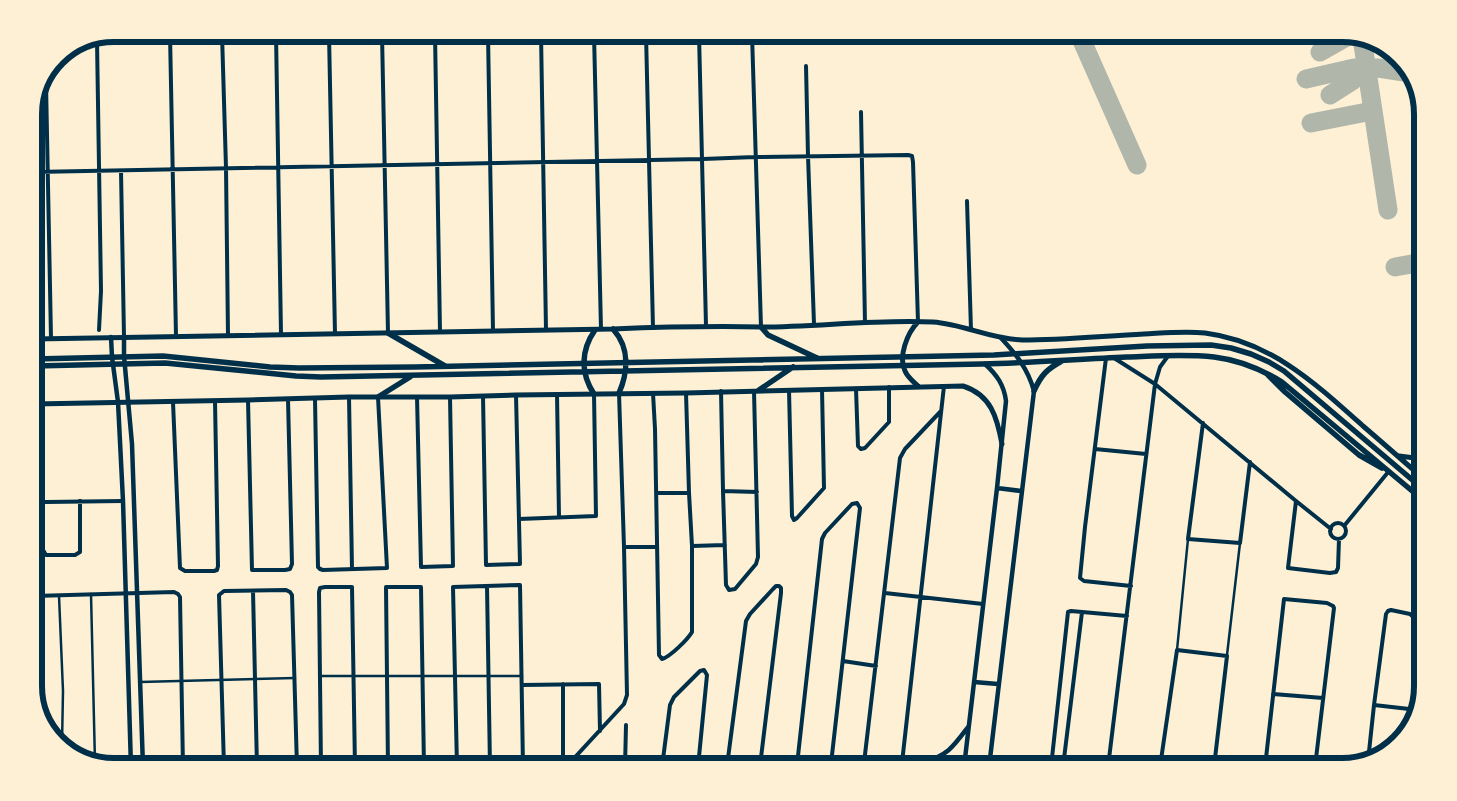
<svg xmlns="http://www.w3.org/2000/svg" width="1457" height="801" viewBox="0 0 1457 801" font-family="Rubik,sans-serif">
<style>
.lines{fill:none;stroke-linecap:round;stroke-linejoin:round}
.taxiway{stroke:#b1b6ab;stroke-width:19}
.pedestrian{stroke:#003049;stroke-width:2.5}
.minor{stroke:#003049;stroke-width:4}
.tertiary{stroke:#003049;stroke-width:4.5}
.secondary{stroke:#003049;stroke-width:5}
.primary{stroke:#003049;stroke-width:5.5}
.rim{fill:none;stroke:#003049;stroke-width:6}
</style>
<rect width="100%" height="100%" fill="#fdf0d5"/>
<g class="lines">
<path class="taxiway" d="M 1079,34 L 1137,165
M 1301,35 L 1310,34
M 1362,38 L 1388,210
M 1320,52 L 1350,35
M 1367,68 L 1378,68 L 1411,73
M 1306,79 L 1354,68
M 1330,95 L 1352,81 L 1366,67
M 1311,123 L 1362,113
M 1395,267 L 1423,262"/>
<path class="pedestrian" d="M 91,594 L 95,763
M 59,596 L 63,691 L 62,744
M 1177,650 L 1188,539
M 1227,655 L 1240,543
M 321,676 L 522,676
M 140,682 L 295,678"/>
<path class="minor" d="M 170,34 L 176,336
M 222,34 L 226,168 L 228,336
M 276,34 L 281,334
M 329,34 L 335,334
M 382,34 L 388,333
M 435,34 L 440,332
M 488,34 L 493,331
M 541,34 L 546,330
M 594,34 L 601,329
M 646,34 L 653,328
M 699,34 L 706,326
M 752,34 L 761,327
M 97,41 L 101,291 L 99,330
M 806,66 L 808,156 L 814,324
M 46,83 L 51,338
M 861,112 L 865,323
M 121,171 L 124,337
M 34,172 L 703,159 L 755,157 L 908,155 L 912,156 L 913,162 L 918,322
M 967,201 L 971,330
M 1106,358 L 1085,527 L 1080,578 L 1084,581 L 1131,586
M 1114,358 L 1155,384 L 1296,501 L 1331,529
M 856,389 L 858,446 L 861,449 L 865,448 L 889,422 L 889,387
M 789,390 L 792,516 L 794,520 L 797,518 L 824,488 L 822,389
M 721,391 L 723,491 L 726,585 L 729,590 L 735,589 L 756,564 L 758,557 L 754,391
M 653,393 L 655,429 L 659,655 L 662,659 C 670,657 688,639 692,632 L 692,546 L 689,493 L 686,393
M 557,394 L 559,517
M 483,396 L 486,565 L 520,564 L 516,395
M 349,397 L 352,569
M 417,397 L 421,567 L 453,566 L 450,397
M 315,399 L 318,567 L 320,569 L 323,570 L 387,568 L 378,397
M 248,400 L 252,570 L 285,570 L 290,569 L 292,564 L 288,399
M 173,402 L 180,568 L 185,571 L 214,571 L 217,570 L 218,566 L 215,401
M 1203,423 L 1188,539 L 1240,543 L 1250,462
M 1095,449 L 1146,454
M 723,491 L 757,492
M 656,493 L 689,493
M 80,501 L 80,552 L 75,555 L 46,555 L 43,550 L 41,507 L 44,502 L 46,502 L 123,501
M 1296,501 L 1288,568 L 1330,573 L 1336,572 L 1338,568 L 1339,539
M 519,519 L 596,516 L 594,394
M1330 531a8 8 0 1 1 16 0a8 8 0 1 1-16 0Z
M 1344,526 L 1389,471
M 692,546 L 725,545
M 624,547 L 657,547
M 487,586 L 490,767
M 253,591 L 257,767
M 885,593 L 983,604
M 34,596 L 174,592 L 178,594 L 180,597 L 183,767
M 843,661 L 876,666
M 563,684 L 563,767
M 522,685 L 599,684 L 600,731
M 1273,694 L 1323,698
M 1374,705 L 1418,710
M 1368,761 L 1374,705 L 1386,614 L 1388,611 L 1391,610 L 1410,614 L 1423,626
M 864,763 L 900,458 L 905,449 L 941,411
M 902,763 L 944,386
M 797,765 L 822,539 L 825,533 L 852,504 L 857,503 L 860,508 L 831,764
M 727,766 L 746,621 L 750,614 L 773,589 L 776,586 L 779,586 L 781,588 L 781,593 L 760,766
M 224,767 L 219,595 L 224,591 L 286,590 L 290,592 L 292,595 L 297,767
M 321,767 L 319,592 L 320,588 L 325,587 L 352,587 L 355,767
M 388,767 L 386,587 L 421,587 L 424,767
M 457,767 L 453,587 L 520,585 L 523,767
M 566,767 L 624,704 L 627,695 L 624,547 L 619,393
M 625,767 L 626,725
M 662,767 L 670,705 L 674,697 L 700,671 L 704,670 L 707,675 L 698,767
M 1051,767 L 1068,612 L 1071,611 L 1127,616
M 1063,767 L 1082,612
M 1108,767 L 1155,384 L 1160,367 L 1168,356
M 1160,767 L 1177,650 L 1227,656 L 1214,767
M 1265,767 L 1284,599 L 1327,603 L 1333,606 L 1334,608 L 1315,767"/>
<path class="tertiary" d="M 111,337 L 112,357 L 118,402 L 123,501 L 131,767
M 124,337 L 124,356 L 132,444 L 143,767
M 997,488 L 1021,491
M 974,682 L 998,684
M 924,762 C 948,755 953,747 968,727
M 688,767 L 924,762 L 933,767
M 964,767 L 997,488 L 1006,401 C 1004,385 997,375 985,364
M 989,767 L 1034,391 C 1028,369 1016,354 1001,338"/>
<path class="secondary" d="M 918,322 C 907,333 898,357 905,371 C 908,378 914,382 919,387
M 34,339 L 613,329 C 663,327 712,326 762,327 C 818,327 876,319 933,322 C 963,324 991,339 1022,340 C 1062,340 1103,336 1144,334 C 1164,333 1184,331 1205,333 C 1270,341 1315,383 1363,426 C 1383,443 1403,461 1423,478
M 34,404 L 248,400 L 349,397 L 450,397 L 516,395 L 686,393 L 963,386 C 991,395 997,417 1002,444
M 1399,456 L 1423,459"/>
<path class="primary" d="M 761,327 L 768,335 L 817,358
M 613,329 C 630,348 628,372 619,393
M 388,333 L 445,366
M 34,359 L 163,356 L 270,367 L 299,368 L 415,367 L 994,355 L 1147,346 L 1211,345 L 1231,348 L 1251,354 L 1269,362 L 1284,371 L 1423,489
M 34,366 L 165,363 L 296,376 L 321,377 C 541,374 761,367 982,364 C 1030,363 1079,359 1127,357 C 1156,356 1185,354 1214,357 C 1239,360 1261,369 1282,382 L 1423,500
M 1268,375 L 1285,392 L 1359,455 L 1382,468
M 759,390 L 793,367
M 1034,391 C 1041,375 1047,369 1062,361
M 594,394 C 580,373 581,350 595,330
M 378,397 L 410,377"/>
</g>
<path d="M0 0H1457V801H0ZM114 42H1342A72 72 0 0 1 1414 114V686A72 72 0 0 1 1342 758H114A72 72 0 0 1 42 686V114A72 72 0 0 1 114 42Z" fill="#fdf0d5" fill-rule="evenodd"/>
<path class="rim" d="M114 42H1342A72 72 0 0 1 1414 114V686A72 72 0 0 1 1342 758H114A72 72 0 0 1 42 686V114A72 72 0 0 1 114 42Z"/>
</svg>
